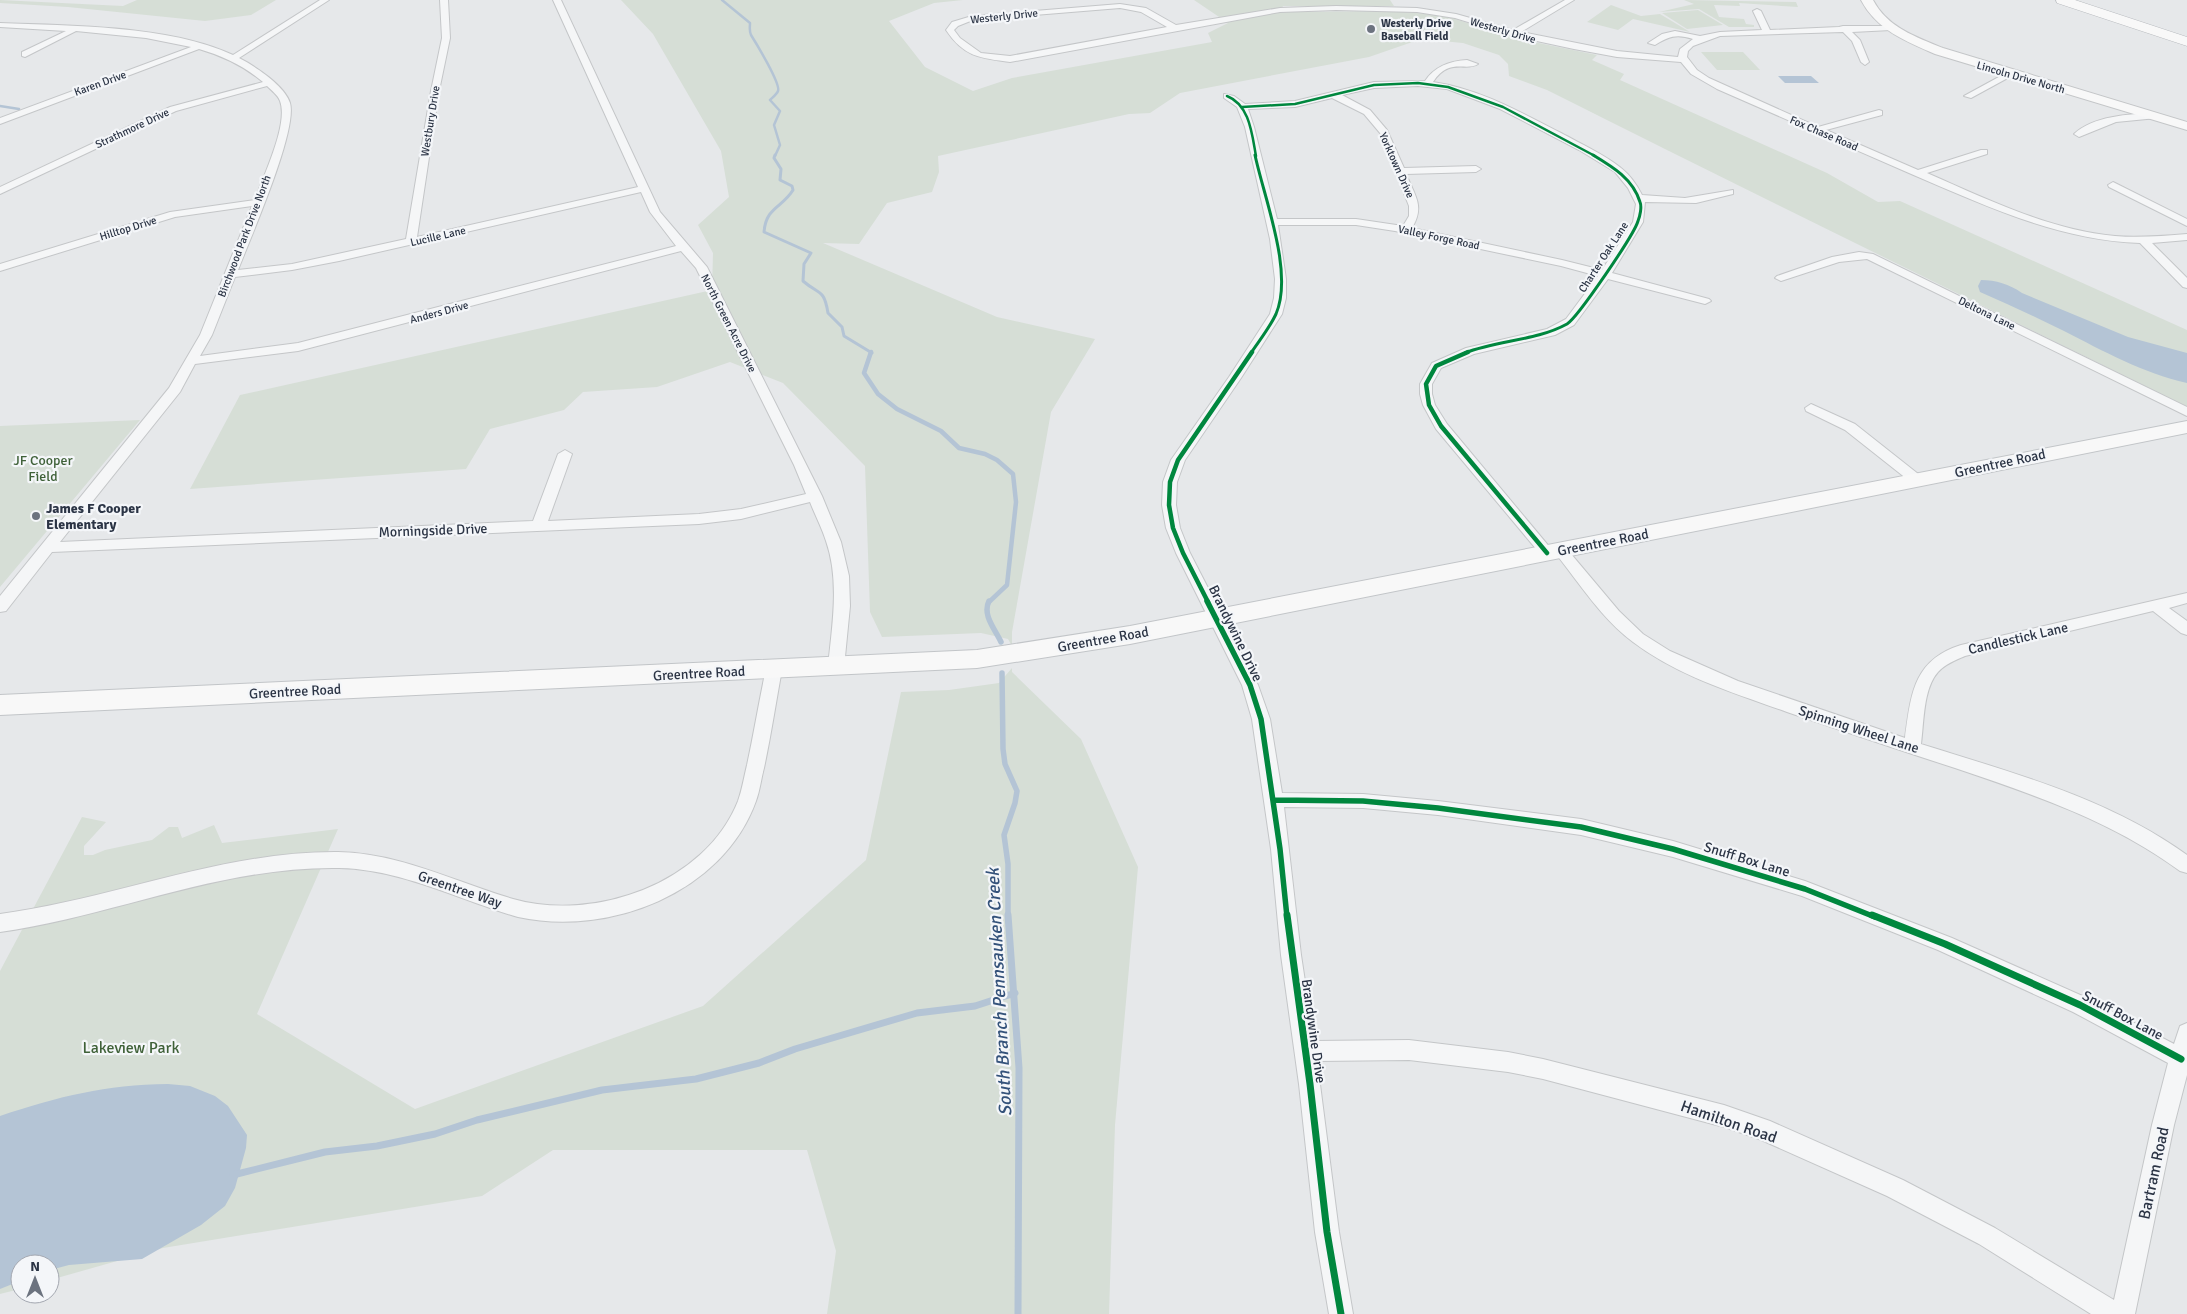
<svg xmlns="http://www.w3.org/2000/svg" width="2187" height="1314" viewBox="0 0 2187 1314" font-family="Signika,sans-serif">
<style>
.green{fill:#d6ded6}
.water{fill:#b4c4d5}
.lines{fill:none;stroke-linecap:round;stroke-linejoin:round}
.stream-far4{stroke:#b4c4d5;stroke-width:2.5}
.stream-far3{stroke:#b4c4d5;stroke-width:3}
.stream-far2{stroke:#b4c4d5;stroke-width:4.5}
.stream-far1{stroke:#b4c4d5;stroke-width:5.5}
.stream{stroke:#b4c4d5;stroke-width:7}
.street-casing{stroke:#c4c6c8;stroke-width:2}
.secondary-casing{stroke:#c4c6c8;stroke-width:2}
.primary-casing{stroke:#c2c5c8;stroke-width:2}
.highway-casing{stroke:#b8bbbf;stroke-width:1}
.street{fill:#f5f6f7;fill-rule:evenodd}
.secondary{fill:#f8f8f8;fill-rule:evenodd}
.primary{fill:#f8f8f8;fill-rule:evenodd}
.highway{fill:#f8f8f8;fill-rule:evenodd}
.cycleway-far4-casing{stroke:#f4f6f9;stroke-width:4.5}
.cycleway-far3-casing{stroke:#f4f6f9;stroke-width:5}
.cycleway-far2-casing{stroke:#f4f6f9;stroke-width:7}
.cycleway-far1-casing{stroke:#f4f6f9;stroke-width:9}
.cycleway-casing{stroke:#f4f6f9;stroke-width:10}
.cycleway-far4{stroke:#00873e;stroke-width:2.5}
.cycleway-far3{stroke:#00873e;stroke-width:3}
.cycleway-far2{stroke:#00873e;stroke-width:4.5}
.cycleway-far1{stroke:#00873e;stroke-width:5.5}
.cycleway{stroke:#00873e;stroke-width:7}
.poi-dot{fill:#6c737f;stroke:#f4f6f9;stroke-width:2}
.labels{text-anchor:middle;stroke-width:4.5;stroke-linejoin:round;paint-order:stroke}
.far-street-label{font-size:11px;fill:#2b3445;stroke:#f4f6f9}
.far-poi-label{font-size:11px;font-weight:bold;fill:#2b3445;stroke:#f4f6f9;text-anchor:start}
.park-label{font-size:14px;fill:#3f6138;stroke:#f4f6f9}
.street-label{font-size:14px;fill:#2b3445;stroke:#f4f6f9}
.poi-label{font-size:14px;font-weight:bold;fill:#2b3445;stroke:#f4f6f9;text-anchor:start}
.near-park-label{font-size:16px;fill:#3f6138;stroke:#f4f6f9}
.near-street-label{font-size:16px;fill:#2b3445;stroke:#f4f6f9}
.near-water-label{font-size:18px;font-style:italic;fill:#34527a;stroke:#f4f6f9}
</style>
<rect width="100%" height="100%" fill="#e6e8ea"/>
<path class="green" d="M 0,0 L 123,6 L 137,0 L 276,0 L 251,15 L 205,21 L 68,7 L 0,3 Z
M 621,0 L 963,0 L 934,3 L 889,21 L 925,67 L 973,91 L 1012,78 L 1212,42 L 1208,33 L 1228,23 L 1194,0 L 1390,0 L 1394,6 L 1283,6 L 1281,10 L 1284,12 L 1394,11 L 1428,14 L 1448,17 L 1524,40 L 1597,55 L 1592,60 L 1624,74 L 1620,80 L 1827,173 L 1878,202 L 1900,201 L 2187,330 L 2187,407 C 1974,301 1760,197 1547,90 L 1509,76 L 1508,64 L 1499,55 L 1463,43 L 1421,39 L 1369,57 L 1180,93 L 1150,113 L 1129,114 L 938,156 L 939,172 L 932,192 L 887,203 L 859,244 L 823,243 L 997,317 L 1095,339 L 1051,412 L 1012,632 L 1012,646 L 1008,639 L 981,633 L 882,637 L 870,612 L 865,466 L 783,383 L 730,362 L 657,387 L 583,392 L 564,410 L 490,429 L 466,469 L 190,489 L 240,395 L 712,290 L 713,253 L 698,225 L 729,197 L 721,151 L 653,34 Z
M 1684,0 L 1796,2 L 1798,7 L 1739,3 L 1740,6 L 1714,5 L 1719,17 L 1744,19 L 1746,24 L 1754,25 L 1754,27 L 1729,27 L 1699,9 L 1659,12 L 1694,4 Z
M 1611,5 L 1641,16 L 1660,14 L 1690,32 L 1633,19 L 1618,30 L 1587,22 Z
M 1698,10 L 1723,25 L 1687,29 L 1662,13 Z
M 1701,52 L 1743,52 L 1760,70 L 1717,70 Z
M 140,420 L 0,587 L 0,426 Z
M 1012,668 L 1012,672 L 1081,739 L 1138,867 L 1115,1125 L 1109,1314 L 827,1314 L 836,1251 L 807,1150 L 553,1150 L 482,1196 L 163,1248 L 50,1280 L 50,1264 L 20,1264 L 20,1289 L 0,1294 L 0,971 L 82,817 L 106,822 L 84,846 L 84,855 L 93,855 L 105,850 L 152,840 L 169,827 L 178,827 L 182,838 L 214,825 L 222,843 L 338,829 L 257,1014 L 415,1109 L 703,1006 L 866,860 L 901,692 L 949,690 L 999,683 Z"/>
<path class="water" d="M 1778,76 L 1811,76 L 1819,83 L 1785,83 Z
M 1981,280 C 1996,280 2009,284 2022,293 L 2128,337 L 2187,353 L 2187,383 C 2143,373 2103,351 2064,331 C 2036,317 2008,304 1980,292 L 1978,286 Z
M 168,1084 L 190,1086 L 215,1096 L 228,1106 L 247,1135 L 246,1148 L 235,1188 L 225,1206 L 201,1225 L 142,1259 L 69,1265 L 50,1270 L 50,1264 L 20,1264 L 20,1281 L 0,1289 L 0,1116 C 60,1096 105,1085 168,1084 Z"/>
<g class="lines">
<path class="stream-far4" d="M 722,0 L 750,23 C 750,27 749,31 751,35 C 756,43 781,84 778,91 C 777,94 772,98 770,100 L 780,111 L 774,125 L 780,145 L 775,156
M 0,106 L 19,109"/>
<path class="stream-far3" d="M 775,155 L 774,158 L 781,169 L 780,180 L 792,186 L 793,190 C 782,208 766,207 764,232 L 811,253 L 804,264 L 803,281 C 819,295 824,288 828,313 L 842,327 L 844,336 L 872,353"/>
<path class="stream-far2" d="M 871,352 L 864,373 L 878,394 L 897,409 L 941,431 L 959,448 L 985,454 L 997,460 L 1013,474 L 1016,502 L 1007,585 L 989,602"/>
<path class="stream-far1" d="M 989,601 C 982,615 995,629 1001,642
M 1002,673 L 1003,749 L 1005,764 L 1017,791 L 1015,803 L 1004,835 L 1008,864 L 1008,917"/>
<path class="stream" d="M 1008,915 L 1019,1068 L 1018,1314
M 233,1175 L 325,1152 L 377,1146 L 435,1134 L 477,1120 L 602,1090 L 696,1079 L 759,1063 L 795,1049 L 917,1013 L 975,1006 L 1015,993"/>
<g class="street-casing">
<path id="street" d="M 320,0 L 329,0 L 239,58 C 255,66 285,86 290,103 C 298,130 250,239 238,270 L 292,264 L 406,239 L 431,91 L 442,38 L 440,0 L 448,0 L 450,38 L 439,91 L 417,237 L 638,187 L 553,0 L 561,0 L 660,212 L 707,267 L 822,496 L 841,542 L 849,576 L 850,606 L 844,667 L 842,671 L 836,673 L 830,671 L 828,667 C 832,626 840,581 826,541 C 822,528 815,515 810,502 L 741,519 L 699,524 L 52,552 L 6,611 L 0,612 L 0,596 L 169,388 L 200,335 L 252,206 L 175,217 L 0,271 L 0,264 L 170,212 L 255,200 C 263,176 289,124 280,101 C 278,95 272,91 267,86 L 176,111 L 0,194 L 0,187 L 170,107 L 263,82 C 244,66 223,56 199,49 L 0,124 L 0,118 L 191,47 L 146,38 L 76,31 L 25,57 L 22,56 L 22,52 L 66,31 L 0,27 L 0,23 C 70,26 170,25 233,55 ZM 641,192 L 650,212 L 676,246 L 298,343 L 200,356 L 212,335 L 235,277 L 292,270 L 339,261 ZM 681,251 L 696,268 L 794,465 L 806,494 L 741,509 L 699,514 L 548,521 L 572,454 L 565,450 L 558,454 L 533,521 L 60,542 L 180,392 L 195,364 L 298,351 Z
M 1565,0 L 1574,0 L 1521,32 L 1617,51 L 1678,57 L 1680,49 L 1693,39 C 1677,34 1669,36 1655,45 L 1648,43 L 1662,34 L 1675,31 L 1700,36 L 1720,32 L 1762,30 L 1753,11 L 1757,9 L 1761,11 L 1770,30 L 1839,27 L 1843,26 L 1894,26 L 1895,28 L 1891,30 L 1852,32 L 1860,40 L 1869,62 L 1865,65 L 1861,62 L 1852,41 L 1843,32 L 1720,36 L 1693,46 L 1688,51 L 1687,57 L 1697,70 L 1709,78 L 1818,127 L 1879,110 L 1882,111 L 1882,115 L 1826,130 L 1918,170 L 1981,150 L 1987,150 L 1987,154 L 1927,173 C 1987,199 2049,230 2115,236 C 2139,238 2163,236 2187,234 L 2187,240 L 2152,243 L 2187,278 L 2187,288 L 2183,287 L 2140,243 C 2057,240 1984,205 1909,173 C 1845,145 1781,117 1717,89 L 1691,74 L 1681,62 L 1617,57 L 1574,49 L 1514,36 L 1455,18 L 1417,12 L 1336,10 L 1280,12 L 1010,62 C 980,58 964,57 946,30 L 952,22 L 972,16 L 1120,4 L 1146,8 L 1176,25 L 1280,8 L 1336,6 L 1417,8 L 1456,14 L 1513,30 ZM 1120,8 L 1141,12 L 1167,27 L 1010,56 L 981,53 L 960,38 L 954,30 L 958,26 L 973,20 Z
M 1467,60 L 1478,64 C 1466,72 1449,57 1433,82 C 1480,89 1520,112 1561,133 C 1581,144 1604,154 1621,168 C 1630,175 1637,185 1642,195 L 1685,198 L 1733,190 L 1733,194 L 1696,203 L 1645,202 L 1643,222 L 1612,273 L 1709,299 L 1711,301 L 1705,304 L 1608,279 L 1574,325 L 1555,335 L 1474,354 L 1441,368 L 1432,384 L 1432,394 L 1435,405 L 1447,424 L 1552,550 L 1554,553 L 1552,556 L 1542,556 L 1436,429 L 1423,405 L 1420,394 L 1420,384 L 1432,363 L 1466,348 L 1547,329 L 1566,319 L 1598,276 L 1561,266 L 1395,231 L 1356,225 L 1278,225 L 1286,279 L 1286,298 L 1282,314 L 1241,378 L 1185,460 L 1177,482 L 1176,505 L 1180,528 L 1190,553 L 1258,685 L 1270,719 L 1282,793 L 1363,794 L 1438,801 L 1581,819 L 1673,841 L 1805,881 L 1952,938 L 2087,998 L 2174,1044 L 2180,1026 L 2187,1023 L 2187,1075 L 2174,1125 L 2135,1314 L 2091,1314 L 1979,1244 L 1887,1196 L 1759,1139 L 1724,1127 L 1543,1079 L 1508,1072 L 1409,1060 L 1317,1061 L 1339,1232 L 1353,1314 L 1329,1314 L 1315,1232 L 1299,1084 L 1281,955 L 1271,849 L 1252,719 L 1242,685 L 1176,553 L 1166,528 L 1162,505 L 1163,482 L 1171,460 L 1229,377 L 1270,314 L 1274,298 L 1275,279 L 1270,239 L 1245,127 L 1237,107 L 1224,98 L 1224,94 L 1234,96 L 1245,104 L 1295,101 L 1374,82 L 1425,81 C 1435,66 1450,61 1467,60 ZM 1418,86 L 1447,89 L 1500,109 L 1579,150 L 1615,172 L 1628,188 L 1636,204 L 1633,222 L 1602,270 L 1562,260 L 1412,228 C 1425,206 1415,196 1406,174 L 1476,172 L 1481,169 L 1476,166 L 1404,168 L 1387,130 L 1370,110 L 1342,95 L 1374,88 ZM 1332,98 L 1364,114 L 1380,133 L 1409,206 L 1409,216 L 1403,226 L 1356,219 L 1277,219 L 1254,127 L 1248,109 L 1295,107 ZM 1284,807 L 1363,808 L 1438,815 L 1581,835 L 1673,857 L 1802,896 L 1938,950 L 2073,1012 L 2168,1063 L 2152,1125 L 2114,1300 L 1995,1228 L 1903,1180 L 1770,1121 L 1724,1105 L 1543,1059 L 1508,1052 L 1409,1040 L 1314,1041 L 1301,955 Z
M 2008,72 L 2015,74 L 1971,98 L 1964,96 Z
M 2154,113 L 2157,114 L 2157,118 L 2116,122 L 2079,137 L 2074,134 C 2093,116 2129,114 2154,113 Z
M 2113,182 L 2187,219 L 2187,226 L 2109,187 L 2108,185 Z
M 1859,252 L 1873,254 L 2187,407 L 2187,416 L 1867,259 L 1839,262 L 1781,281 L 1775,278 L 1777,276 L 1832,257 Z
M 1811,404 L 1855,424 L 1922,477 L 1924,480 L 1922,483 L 1912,483 L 1845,430 L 1806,411 L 1805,408 Z
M 1561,546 L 1566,548 L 1619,611 L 1643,634 L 1670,651 L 1738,681 L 1905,738 C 1911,695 1913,660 1961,645 L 2187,593 L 2187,603 L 2169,608 L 2187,621 L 2187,635 L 2181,633 L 2153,611 L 1965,656 C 1956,660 1945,664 1938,672 C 1923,689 1924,722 1921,744 C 2013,773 2108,798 2187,855 L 2187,873 L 2180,871 C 2112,821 2035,795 1955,768 C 1899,750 1843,731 1787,712 C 1734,693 1678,676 1633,642 C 1602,619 1580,584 1556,554 L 1554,551 L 1556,548 Z
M 774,663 L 780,665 L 782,669 C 776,702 771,735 764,768 C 761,779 760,790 756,801 C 723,893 609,937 518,917 C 503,913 488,907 473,902 C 429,886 386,869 339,868 C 222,866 114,916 0,932 L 0,914 C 114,899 222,851 338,852 C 400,853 455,882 513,899 C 594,922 705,884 738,801 C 742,790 744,777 747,765 C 754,733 759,701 766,669 L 768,665 Z"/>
</g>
<g class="secondary-casing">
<path id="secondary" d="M 1861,0 L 1873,0 C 1887,27 1916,37 1943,48 L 2187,122 L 2187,130 L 1935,54 C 1905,41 1877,30 1861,0 Z"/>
</g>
<g class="primary-casing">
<path id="primary" d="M 2187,421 L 2187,433 L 1130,644 L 977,668 L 0,715 L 0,695 L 977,650 L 1130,626 Z"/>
</g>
<g class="highway-casing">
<path id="highway" d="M 2056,0 L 2075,0 L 2187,37 L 2187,46 L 2057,3 Z"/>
</g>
<use href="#street" class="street"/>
<use href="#secondary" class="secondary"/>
<use href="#primary" class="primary"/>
<use href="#highway" class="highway"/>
<g class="cycleway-far4-casing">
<path id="cycleway-far4" d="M 1227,96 C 1250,105 1252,135 1256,156
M 1242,107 L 1295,104 L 1374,85 L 1418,83 L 1448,87 L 1503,107 L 1595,156"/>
</g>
<g class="cycleway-far3-casing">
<path id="cycleway-far3" d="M 1251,353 C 1259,341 1270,327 1276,314 C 1294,272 1264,198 1255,155
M 1465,353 C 1498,340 1536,341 1567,324 C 1578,317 1634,235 1638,221 C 1640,216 1642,207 1640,202 C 1633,179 1613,167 1593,155"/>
</g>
<g class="cycleway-far2-casing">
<path id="cycleway-far2" d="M 1468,352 L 1436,366 L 1426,384 L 1429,405 L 1441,426 L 1547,553
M 1208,602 L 1183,553 L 1173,528 L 1169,505 L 1170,482 L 1178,460 L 1252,352"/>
</g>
<g class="cycleway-far1-casing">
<path id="cycleway-far1" d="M 1207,601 L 1250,685 L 1261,719 L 1280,849 L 1287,917
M 1274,800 L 1363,801 L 1438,808 L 1581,827 L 1673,849 L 1805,889 L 1875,917"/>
</g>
<g class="cycleway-casing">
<path id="cycleway" d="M 1287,915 L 1310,1084 L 1327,1232 L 1341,1314
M 1872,915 L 1945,944 L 2080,1005 L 2181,1059"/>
</g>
<use href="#cycleway-far4" class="cycleway-far4"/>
<use href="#cycleway-far3" class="cycleway-far3"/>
<use href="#cycleway-far2" class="cycleway-far2"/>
<use href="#cycleway-far1" class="cycleway-far1"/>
<use href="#cycleway" class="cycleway"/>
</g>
<g class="poi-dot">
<circle cx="1371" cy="29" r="5"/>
<circle cx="36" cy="516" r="5"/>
</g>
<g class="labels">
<g class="far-street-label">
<text transform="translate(1004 16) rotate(-6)" y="4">Westerly Drive</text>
<text transform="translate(1503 30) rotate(16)" y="4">Westerly Drive</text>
<text transform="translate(2021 77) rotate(16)" y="4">Lincoln Drive North</text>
<text transform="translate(100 83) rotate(-20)" y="4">Karen Drive</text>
<text transform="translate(430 121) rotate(-81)" y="4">Westbury Drive</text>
<text transform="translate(132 128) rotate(-25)" y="4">Strathmore Drive</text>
<text transform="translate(1824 133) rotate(23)" y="4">Fox Chase Road</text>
<text transform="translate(1397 165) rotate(66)" y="4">Yorktown Drive</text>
<text transform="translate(128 228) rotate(-17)" y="4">Hilltop Drive</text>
<text transform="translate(244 236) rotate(-69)" y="4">Birchwood Park Drive North</text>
<text transform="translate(438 236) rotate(-13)" y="4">Lucille Lane</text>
<text transform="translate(1439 237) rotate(12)" y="4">Valley Forge Road</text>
<text transform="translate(1603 257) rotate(-57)" y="4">Charter Oak Lane</text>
<text transform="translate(439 312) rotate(-15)" y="4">Anders Drive</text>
<text transform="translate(1987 313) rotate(26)" y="4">Deltona Lane</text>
<text transform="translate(729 323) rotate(63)" y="4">North Green Acre Drive</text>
</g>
<g class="far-poi-label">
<text x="1381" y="27">Westerly Drive<tspan x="1381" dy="13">Baseball Field</tspan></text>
</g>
<g class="park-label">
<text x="43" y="465">JF Cooper<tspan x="43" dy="16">Field</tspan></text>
</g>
<g class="street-label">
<text transform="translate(2000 463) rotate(-12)" y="5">Greentree Road</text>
<text transform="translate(433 530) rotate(-2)" y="5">Morningside Drive</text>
<text transform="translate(1603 542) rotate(-11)" y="5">Greentree Road</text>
<text transform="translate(1236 633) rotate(64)" y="5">Brandywine Drive</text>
<text transform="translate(2018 638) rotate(-13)" y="5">Candlestick Lane</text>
<text transform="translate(1103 639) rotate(-10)" y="5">Greentree Road</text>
<text transform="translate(699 673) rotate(-3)" y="5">Greentree Road</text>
<text transform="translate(295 691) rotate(-3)" y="5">Greentree Road</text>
<text transform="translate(1859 729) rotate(18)" y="5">Spinning Wheel Lane</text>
<text transform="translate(1747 859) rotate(17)" y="5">Snuff Box Lane</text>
<text transform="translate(460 889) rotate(19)" y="5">Greentree Way</text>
<text transform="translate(2123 1015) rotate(28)" y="5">Snuff Box Lane</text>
<text transform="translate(1314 1031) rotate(82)" y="5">Brandywine Drive</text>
</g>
<g class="poi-label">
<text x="46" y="513">James F Cooper<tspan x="46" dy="16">Elementary</tspan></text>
</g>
<g class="near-park-label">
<text x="131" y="1053">Lakeview Park</text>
</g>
<g class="near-street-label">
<text transform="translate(1729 1121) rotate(19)" y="6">Hamilton Road</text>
<text transform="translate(2153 1173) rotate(-78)" y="6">Bartram Road</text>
</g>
<g class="near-water-label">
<text transform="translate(999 992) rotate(-93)" y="6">South Branch Pennsauken Creek</text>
</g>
</g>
<g transform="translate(35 1279)"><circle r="24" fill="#f4f6f9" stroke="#a4a8b1"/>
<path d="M0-4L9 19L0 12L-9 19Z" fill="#6c737f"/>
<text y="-8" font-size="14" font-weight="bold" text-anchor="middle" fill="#2b3445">N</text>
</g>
</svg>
